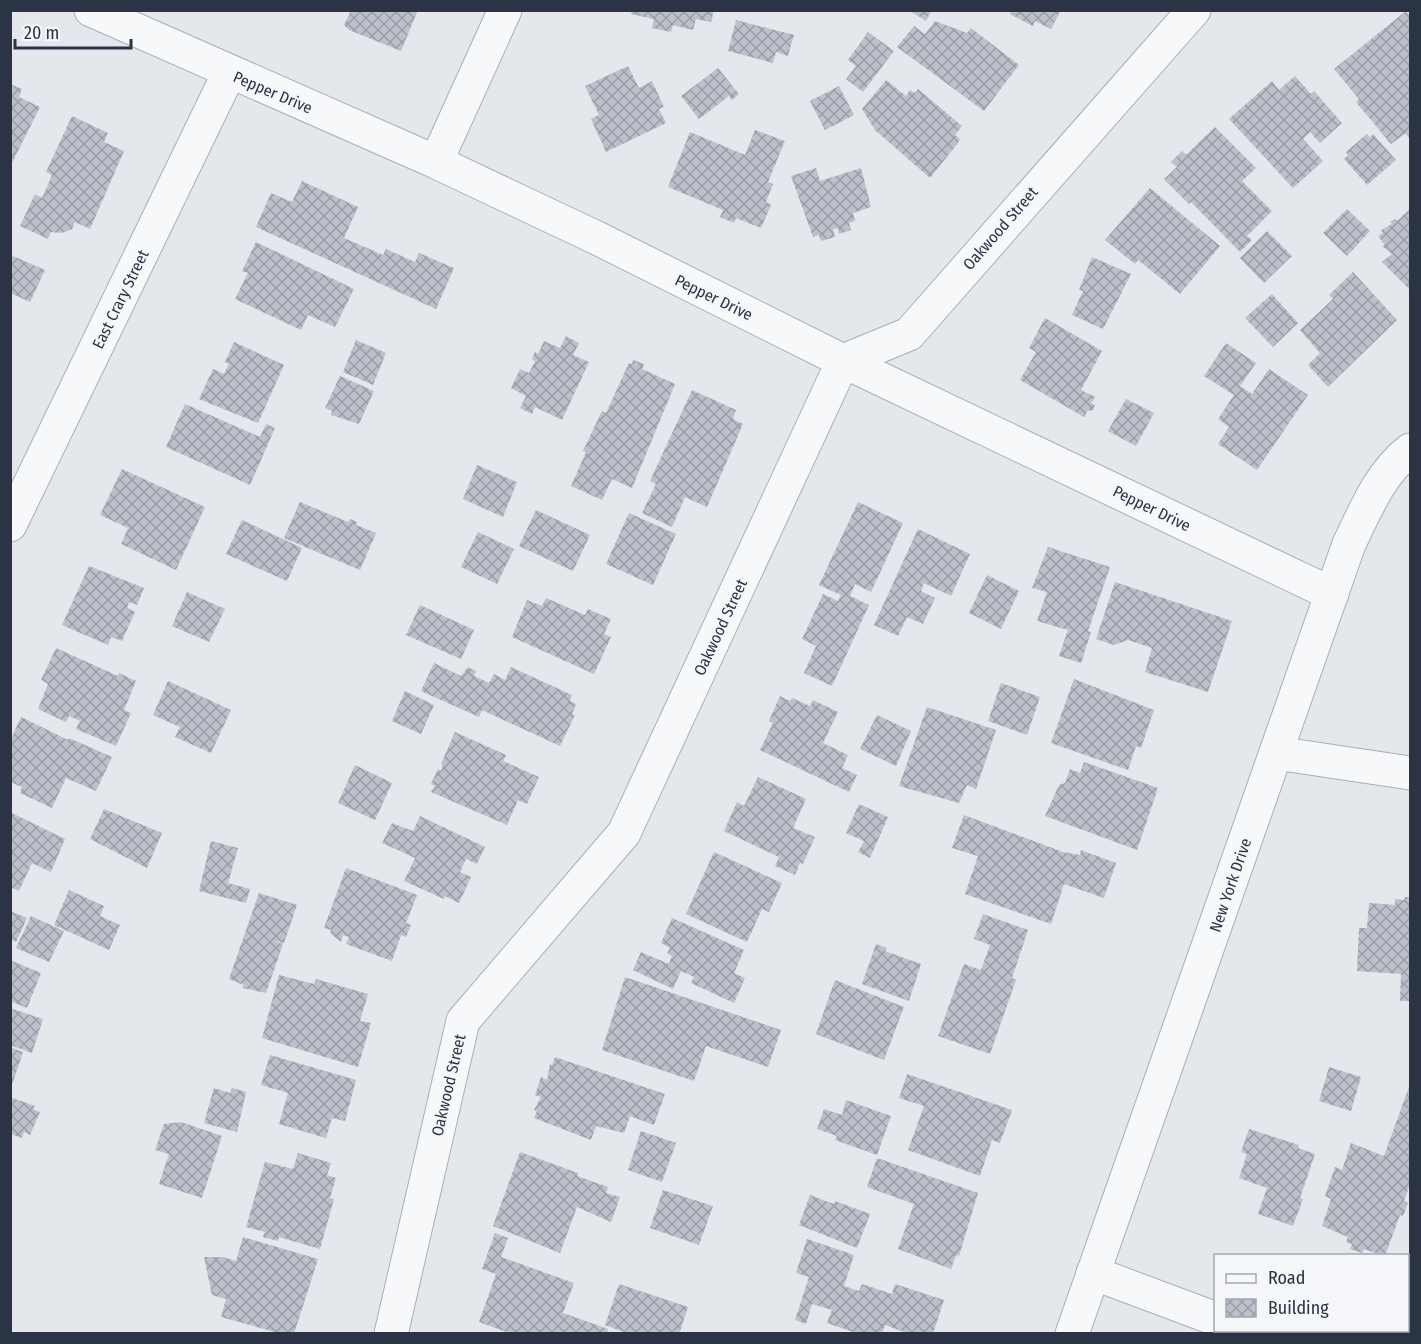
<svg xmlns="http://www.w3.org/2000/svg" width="1421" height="1344" viewBox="0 0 1421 1344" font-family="'Fira Sans Condensed',sans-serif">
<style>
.building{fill:url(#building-cross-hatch)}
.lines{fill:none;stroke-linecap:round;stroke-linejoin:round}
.minor-casing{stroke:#a9aeb7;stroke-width:35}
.tertiary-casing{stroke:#a9aeb7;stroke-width:35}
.minor{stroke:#f7f8fa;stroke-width:33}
.tertiary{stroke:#f7f8fa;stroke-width:33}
.labels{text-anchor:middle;stroke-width:4.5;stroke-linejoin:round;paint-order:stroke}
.street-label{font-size:16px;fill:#2b3445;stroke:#f4f6f9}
</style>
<defs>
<pattern id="building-cross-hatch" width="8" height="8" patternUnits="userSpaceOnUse" patternTransform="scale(1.5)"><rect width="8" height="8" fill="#bbc0ca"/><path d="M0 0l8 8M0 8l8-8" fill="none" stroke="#989da6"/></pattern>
</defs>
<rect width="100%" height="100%" fill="#e4e7ec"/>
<path class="building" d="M 351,10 L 418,10 L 401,51 L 349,30 L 344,25 Z
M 632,10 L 714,10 L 711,22 L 696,19 L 693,30 L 673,25 L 671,32 L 652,28 L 654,19 L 631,14 Z
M 909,10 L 932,10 L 926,21 Z
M 1012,10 L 1061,10 L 1051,29 L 1035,21 L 1033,26 L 1010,14 Z
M 1406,11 L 1410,16 L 1410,139 L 1406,133 L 1391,144 L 1356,102 L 1359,99 L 1334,69 Z
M 736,20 L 794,35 L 788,56 L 776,52 L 773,63 L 728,51 Z
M 935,21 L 967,33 L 971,28 L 1019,65 L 984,111 L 897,47 L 914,26 L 925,34 Z
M 868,32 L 894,51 L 863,92 L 846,79 L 856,66 L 848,60 Z
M 628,66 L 639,88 L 652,81 L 664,107 L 659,109 L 666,123 L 606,152 L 591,119 L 599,115 L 585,86 Z
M 718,68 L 739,94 L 732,100 L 729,96 L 699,119 L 681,96 Z
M 1295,76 L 1311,94 L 1314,91 L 1342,123 L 1320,143 L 1310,132 L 1303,139 L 1323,161 L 1293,188 L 1229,119 L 1272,81 L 1279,90 Z
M 886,80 L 906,96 L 910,90 L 915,93 L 918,89 L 962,126 L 955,135 L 960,139 L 958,143 L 930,178 L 875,130 L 862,109 Z
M 10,84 L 22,89 L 19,97 L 40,107 L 10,167 Z
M 839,86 L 854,115 L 825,130 L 810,101 Z
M 72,116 L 108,133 L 104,142 L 124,151 L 90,229 L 75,222 L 72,229 L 62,233 L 51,232 L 48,239 L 20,226 L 35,194 L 42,198 L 52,175 L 46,172 Z
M 1215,127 L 1256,168 L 1242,181 L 1272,211 L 1247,236 L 1252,240 L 1240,252 L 1191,202 L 1189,204 L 1164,179 L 1177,167 L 1171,162 L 1182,151 L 1186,155 Z
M 755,130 L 785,141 L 768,182 L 773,184 L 766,202 L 771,205 L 761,228 L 736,218 L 734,223 L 720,217 L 723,210 L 668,187 L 690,132 L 745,155 Z
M 1367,134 L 1370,138 L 1373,134 L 1396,160 L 1367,185 L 1344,159 L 1348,155 L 1346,152 Z
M 816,168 L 820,181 L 861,168 L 871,207 L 853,213 L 855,221 L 849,223 L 851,230 L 839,234 L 838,228 L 833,229 L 835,237 L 821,241 L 819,235 L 813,237 L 791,176 Z
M 302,181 L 358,207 L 344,238 L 383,255 L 386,249 L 415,262 L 419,253 L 454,268 L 436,309 L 256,227 L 271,193 L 292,202 Z
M 1150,188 L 1220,246 L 1180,294 L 1138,260 L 1135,264 L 1105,240 Z
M 1347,209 L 1370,231 L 1347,256 L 1323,233 Z
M 1410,209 L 1410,290 L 1382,262 L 1392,254 L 1382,246 L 1385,245 L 1378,236 L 1383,233 L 1381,230 L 1392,224 L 1390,222 L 1395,219 L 1397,221 Z
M 1267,231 L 1292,256 L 1264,283 L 1240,258 Z
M 256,242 L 354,289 L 335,327 L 308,315 L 301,330 L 235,299 L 248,273 L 242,271 Z
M 13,256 L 45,270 L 30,302 L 10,293 L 10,262 Z
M 1092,257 L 1131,274 L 1103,329 L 1072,315 L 1083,291 L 1079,290 Z
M 1353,272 L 1397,320 L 1328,387 L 1308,365 L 1320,353 L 1300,330 L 1333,299 L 1329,295 Z
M 1272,294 L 1298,323 L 1273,347 L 1245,318 Z
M 1045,318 L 1102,351 L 1081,390 L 1095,397 L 1091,403 L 1095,405 L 1092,411 L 1088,410 L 1084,417 L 1020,380 L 1036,352 L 1029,348 Z
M 566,336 L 579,343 L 573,355 L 589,362 L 562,420 L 535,407 L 532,414 L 520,408 L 526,396 L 511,388 L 520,369 L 529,373 L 535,361 L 532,359 L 535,352 L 538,354 L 544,341 L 560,348 Z
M 356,340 L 386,353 L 373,385 L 343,372 Z
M 234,342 L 284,365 L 258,423 L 199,399 L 213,369 L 224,374 L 229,364 L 225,362 Z
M 1226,343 L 1256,363 L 1240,386 L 1252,394 L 1269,369 L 1308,395 L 1257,470 L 1218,444 L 1229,427 L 1218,419 L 1234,395 L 1204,376 Z
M 633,360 L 644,364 L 642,369 L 675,384 L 632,488 L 612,479 L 602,500 L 571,486 L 586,452 L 583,451 L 602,411 L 606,413 L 629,363 L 632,364 Z
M 340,376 L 374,391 L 359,424 L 331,415 L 332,411 L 325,408 Z
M 692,390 L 736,410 L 733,419 L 743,424 L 707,507 L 685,497 L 672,527 L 642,513 L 656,484 L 650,481 Z
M 1126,399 L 1154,413 L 1136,446 L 1108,431 Z
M 185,404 L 260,437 L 266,424 L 275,428 L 250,485 L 166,447 Z
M 477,465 L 517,482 L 503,517 L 463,499 Z
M 122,469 L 205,507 L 176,570 L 121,544 L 128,528 L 100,515 Z
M 300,502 L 348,522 L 350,519 L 357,522 L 356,525 L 376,533 L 360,570 L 284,538 Z
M 858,502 L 903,523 L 871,592 L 855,584 L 850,596 L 869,605 L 832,686 L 804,673 L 816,646 L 802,639 L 823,594 L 838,601 L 841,595 L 819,585 Z
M 536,510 L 590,535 L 573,571 L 519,546 Z
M 629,513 L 676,534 L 653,585 L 606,564 Z
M 242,520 L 302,548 L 287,581 L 226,554 Z
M 918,529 L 970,554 L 951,596 L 924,583 L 921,591 L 935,598 L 923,624 L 907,617 L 898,636 L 874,625 Z
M 478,532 L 514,549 L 497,584 L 461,567 Z
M 1048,547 L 1110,567 L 1088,631 L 1091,632 L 1081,663 L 1059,656 L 1068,630 L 1037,621 L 1047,592 L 1032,588 Z
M 89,566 L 144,588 L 137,605 L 129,602 L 127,608 L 135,612 L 122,641 L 111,637 L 108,645 L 62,625 Z
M 987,575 L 1019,591 L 1001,629 L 969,613 Z
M 1115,582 L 1232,621 L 1208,692 L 1145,672 L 1152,648 L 1128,640 L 1114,645 L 1096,639 Z
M 187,592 L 225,609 L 209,642 L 172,626 Z
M 546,598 L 585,615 L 588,609 L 611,619 L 604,634 L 611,637 L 594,674 L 512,637 L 527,600 L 542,606 Z
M 420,605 L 474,630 L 461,659 L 406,635 Z
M 56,648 L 118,676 L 119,673 L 136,681 L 124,710 L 131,713 L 116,746 L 76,729 L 80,721 L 69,716 L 66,722 L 38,709 L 48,684 L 41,680 Z
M 434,663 L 461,676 L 468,667 L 476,671 L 474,676 L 489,683 L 494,674 L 505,680 L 511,667 L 572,695 L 570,701 L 576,704 L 572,714 L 575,715 L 560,746 L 482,710 L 479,717 L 421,691 Z
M 1074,679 L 1154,710 L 1141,748 L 1136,746 L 1128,770 L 1051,743 Z
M 168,681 L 231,710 L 211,753 L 175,737 L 180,727 L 153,715 Z
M 1001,683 L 1040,697 L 1027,735 L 988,721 Z
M 405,691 L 434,705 L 421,734 L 392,721 Z
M 780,696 L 790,701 L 792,698 L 810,706 L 813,700 L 838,712 L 823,743 L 848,755 L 842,768 L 857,775 L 849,792 L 760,750 L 773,723 L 769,721 Z
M 927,707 L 996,730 L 976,789 L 967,785 L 959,803 L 899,786 Z
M 877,715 L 911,731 L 896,766 L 860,749 Z
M 21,717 L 68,740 L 69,738 L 112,757 L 96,791 L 66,778 L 52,808 L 20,793 L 22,787 L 10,782 L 10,741 Z
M 455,732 L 506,755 L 503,761 L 539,777 L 527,804 L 518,800 L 507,825 L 431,792 L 435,786 L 431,784 L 438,769 L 441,771 L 443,765 L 441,764 Z
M 1084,762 L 1158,788 L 1137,850 L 1045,816 L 1059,785 L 1065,783 L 1070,769 L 1080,773 Z
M 355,765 L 392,783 L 375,820 L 338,803 Z
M 758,777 L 806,799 L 793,828 L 815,837 L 803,864 L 800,863 L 795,875 L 775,866 L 779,857 L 724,831 L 737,802 L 744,806 Z
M 859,804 L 888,817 L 870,858 L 858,852 L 864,841 L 846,833 Z
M 104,809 L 162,833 L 147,868 L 90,839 Z
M 10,812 L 65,839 L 51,872 L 32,863 L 19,891 L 10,887 Z
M 964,815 L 1063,852 L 1080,855 L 1081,850 L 1116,863 L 1104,898 L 1064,884 L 1051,924 L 965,894 L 978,856 L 952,848 Z
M 420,816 L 485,847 L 477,864 L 466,859 L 460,872 L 471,877 L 459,903 L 445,896 L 444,899 L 404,881 L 415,858 L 382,843 L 392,823 L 413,831 Z
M 211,841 L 238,848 L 228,883 L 250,889 L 246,903 L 199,891 Z
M 714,852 L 782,883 L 769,912 L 762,909 L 747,942 L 686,914 Z
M 346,868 L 417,895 L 406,923 L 411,925 L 406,937 L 401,935 L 392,961 L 346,944 L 349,937 L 343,935 L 341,942 L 330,933 L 331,930 L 324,928 Z
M 69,890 L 104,906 L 100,916 L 120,925 L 109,950 L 54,925 Z
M 259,893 L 297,905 L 284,943 L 272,940 L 283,944 L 266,993 L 243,988 L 244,985 L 229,979 Z
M 1405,897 L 1410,897 L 1410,1001 L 1400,1001 L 1401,974 L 1357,971 L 1359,928 L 1367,928 L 1369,903 L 1395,905 L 1395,899 L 1404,900 Z
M 10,911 L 27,918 L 16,942 L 10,939 Z
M 983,914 L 1028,930 L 1012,978 L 1016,980 L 990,1054 L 938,1036 L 964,964 L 981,970 L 990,945 L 974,939 Z
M 31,916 L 64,931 L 49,962 L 16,948 Z
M 672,918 L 744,950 L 734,973 L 745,978 L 734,1003 L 691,983 L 694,977 L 681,971 L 673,989 L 633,970 L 641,952 L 669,964 L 672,956 L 667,953 L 670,948 L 661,943 Z
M 876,944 L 887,948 L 885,951 L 921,964 L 909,1001 L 862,984 Z
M 10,960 L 41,973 L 27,1008 L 10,1001 Z
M 279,975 L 314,984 L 316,979 L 368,994 L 360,1021 L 371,1023 L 358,1067 L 262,1038 Z
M 625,977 L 781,1030 L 768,1067 L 706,1046 L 694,1081 L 602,1050 Z
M 835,980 L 904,1007 L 884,1060 L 816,1034 Z
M 10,1008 L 43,1019 L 32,1053 L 10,1045 Z
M 10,1047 L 23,1052 L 11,1088 L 10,1088 Z
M 270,1055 L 356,1080 L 345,1121 L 332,1118 L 326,1138 L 279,1124 L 288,1093 L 261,1085 Z
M 555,1057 L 665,1094 L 654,1125 L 630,1116 L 624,1133 L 596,1126 L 591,1140 L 534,1118 L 537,1111 L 534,1110 L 541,1097 L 535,1095 L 541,1077 L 547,1080 L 550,1064 L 552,1065 Z
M 1329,1067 L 1361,1077 L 1351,1111 L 1319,1101 Z
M 907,1074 L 1012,1110 L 1000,1143 L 992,1140 L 980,1176 L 908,1150 L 924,1106 L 899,1098 Z
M 1410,1084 L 1410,1184 L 1404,1201 L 1408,1203 L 1403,1216 L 1400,1215 L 1385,1256 L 1364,1249 L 1362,1253 L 1350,1249 L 1352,1244 L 1346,1242 L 1348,1237 L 1322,1226 L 1331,1199 L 1325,1196 L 1335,1167 L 1342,1170 L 1351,1143 L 1384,1156 Z
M 214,1088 L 230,1093 L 232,1088 L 246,1092 L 237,1132 L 204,1123 Z
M 10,1097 L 35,1106 L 33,1109 L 40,1112 L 30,1135 L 24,1132 L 22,1138 L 10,1134 Z
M 846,1100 L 891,1116 L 877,1155 L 835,1140 L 837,1136 L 817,1129 L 824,1109 L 842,1115 Z
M 181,1122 L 222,1136 L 202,1198 L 159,1184 L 169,1154 L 155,1150 L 164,1124 Z
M 1249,1129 L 1299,1145 L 1298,1148 L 1315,1154 L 1300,1198 L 1303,1199 L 1293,1226 L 1258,1214 L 1267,1188 L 1239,1178 L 1247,1154 L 1241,1152 Z
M 641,1131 L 676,1143 L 662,1182 L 628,1170 Z
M 520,1152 L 578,1173 L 577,1176 L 608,1187 L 606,1193 L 620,1197 L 611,1222 L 577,1207 L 560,1253 L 493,1226 Z
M 298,1153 L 331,1163 L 327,1175 L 336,1178 L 330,1198 L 334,1199 L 320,1249 L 279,1237 L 278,1241 L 263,1237 L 265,1232 L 246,1227 L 265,1162 L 293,1169 Z
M 877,1158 L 978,1193 L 959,1256 L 956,1255 L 951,1269 L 898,1249 L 914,1204 L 867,1187 Z
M 663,1190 L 713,1206 L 699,1245 L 650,1228 Z
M 810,1195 L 834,1204 L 835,1201 L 870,1214 L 857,1248 L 799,1225 Z
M 495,1233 L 508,1238 L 501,1257 L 574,1283 L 563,1313 L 608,1329 L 607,1334 L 512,1334 L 479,1322 L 496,1274 L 482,1269 Z
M 243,1237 L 318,1259 L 294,1334 L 282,1334 L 221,1317 L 226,1299 L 212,1295 L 204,1257 L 223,1257 L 236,1261 Z
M 807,1239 L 854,1255 L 844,1286 L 859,1291 L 862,1284 L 892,1294 L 895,1284 L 944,1300 L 933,1334 L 910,1334 L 885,1325 L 882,1334 L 859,1334 L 827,1323 L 832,1310 L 812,1304 L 806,1324 L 795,1320 L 809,1277 L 796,1273 Z
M 619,1284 L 688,1307 L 679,1334 L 629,1334 L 605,1325 Z"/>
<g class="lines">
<g class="minor-casing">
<path id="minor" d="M 91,10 L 436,162 L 597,238 L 843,361 L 1332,594
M 436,162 L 505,10
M 10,525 L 229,73
M 1276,753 L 1410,773
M 1093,1273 L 1216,1319
M 1246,1330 L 1254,1334
M 391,1334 L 463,1021 L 624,833 L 843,361 L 909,334 L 1194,10"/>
</g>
<g class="tertiary-casing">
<path id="tertiary" d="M 1072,1334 L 1349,544 C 1365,511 1380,473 1410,450"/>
</g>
<use href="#minor" class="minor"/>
<use href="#tertiary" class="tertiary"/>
</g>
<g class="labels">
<g class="street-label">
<text transform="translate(273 92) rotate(23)" y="6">Pepper Drive</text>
<text transform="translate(1000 228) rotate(-49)" y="6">Oakwood Street</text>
<text transform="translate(714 297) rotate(26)" y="6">Pepper Drive</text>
<text transform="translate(120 299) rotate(-64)" y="6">East Crary Street</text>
<text transform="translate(1152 508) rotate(26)" y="6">Pepper Drive</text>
<text transform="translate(720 627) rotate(-65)" y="6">Oakwood Street</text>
<text transform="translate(1230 885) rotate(-71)" y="6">New York Drive</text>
<text transform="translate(448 1085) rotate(-77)" y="6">Oakwood Street</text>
</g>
</g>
<rect width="1421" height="1344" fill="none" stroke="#2b3445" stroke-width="24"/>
<rect x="1214" y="1254" width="195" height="78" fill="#f4f6f9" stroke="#a4a8b1" stroke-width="1.5"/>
<rect x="1226" y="1274" width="30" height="9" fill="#f7f8fa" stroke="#a4a8b1" stroke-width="1.5"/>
<text x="1268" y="1284" font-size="18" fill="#2b3445">Road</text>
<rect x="1226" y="1299" width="30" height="18" fill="url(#building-cross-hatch)" stroke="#a4a8b1" stroke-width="1.5"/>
<text x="1268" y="1314" font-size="18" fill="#2b3445">Building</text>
<path d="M15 39v9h116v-9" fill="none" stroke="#2b3445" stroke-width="3"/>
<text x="24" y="39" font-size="18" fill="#2b3445" stroke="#f4f6f9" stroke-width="4.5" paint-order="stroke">20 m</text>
</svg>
